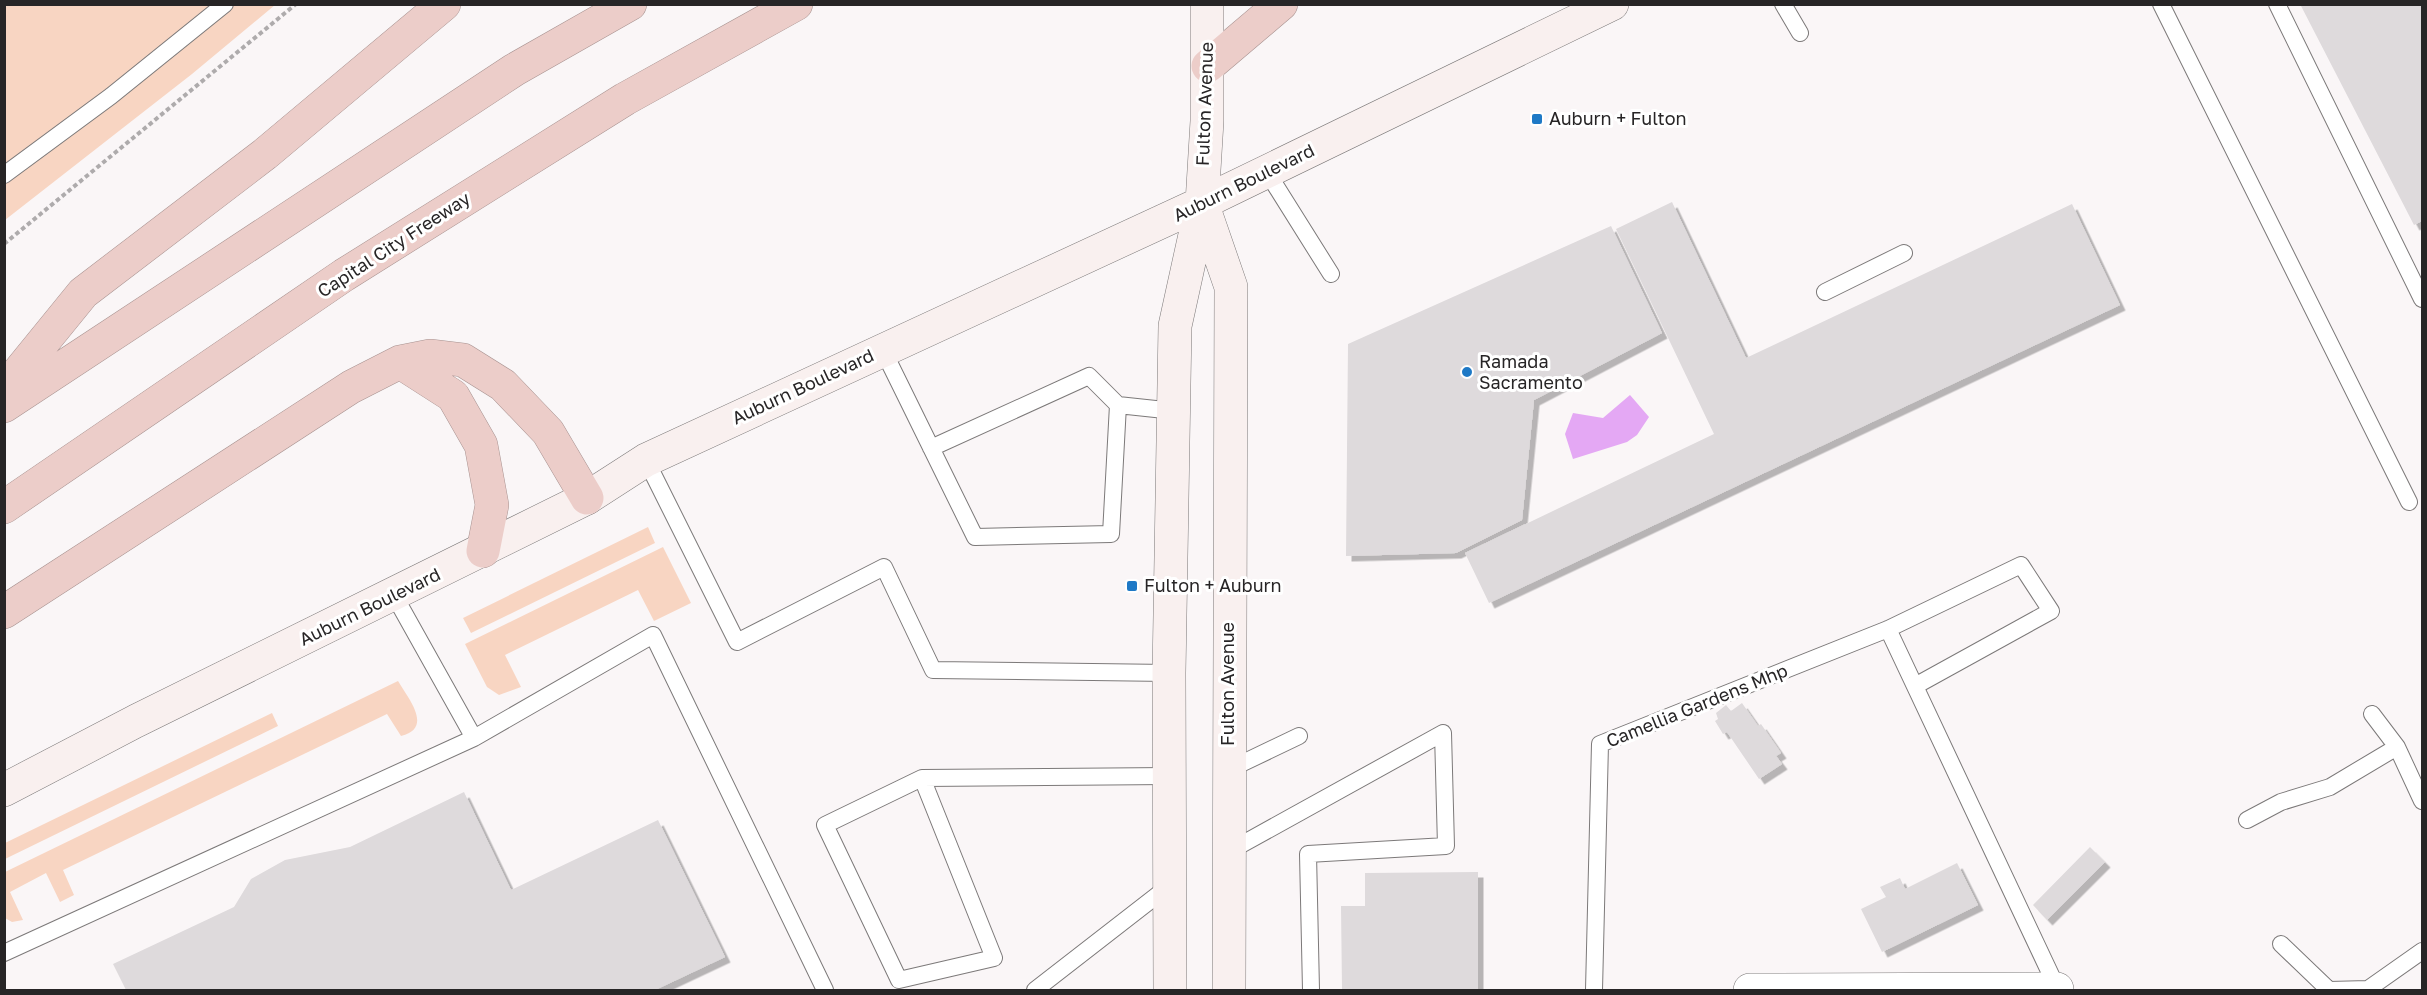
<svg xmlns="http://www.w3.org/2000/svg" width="2427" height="995" viewBox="0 0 2427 995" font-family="'Golos Text',sans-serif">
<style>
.green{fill:#f8d5c2}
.water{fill:#e4a8f4}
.building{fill:#dedadc;filter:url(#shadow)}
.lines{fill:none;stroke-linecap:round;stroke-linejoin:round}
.lane-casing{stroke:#7c7979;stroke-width:18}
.street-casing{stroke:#7c7979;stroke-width:34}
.secondary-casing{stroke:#7c7979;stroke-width:34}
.highway-casing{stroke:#a79290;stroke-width:34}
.path{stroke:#aeabac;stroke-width:4;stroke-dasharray:4.5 3;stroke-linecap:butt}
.lane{stroke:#fff;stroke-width:16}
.street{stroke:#fff;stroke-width:33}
.secondary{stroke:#f9f0ef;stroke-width:33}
.highway{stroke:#eccdc9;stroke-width:33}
.poi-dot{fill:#1e79c6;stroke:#fff;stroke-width:2}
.labels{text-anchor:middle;stroke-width:6;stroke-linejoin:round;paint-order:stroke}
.street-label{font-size:18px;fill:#272526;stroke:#fff}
.poi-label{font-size:18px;fill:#272526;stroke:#fff;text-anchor:start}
</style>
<defs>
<filter id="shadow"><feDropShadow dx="5.5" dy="5.5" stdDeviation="0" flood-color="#0004"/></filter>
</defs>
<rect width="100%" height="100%" fill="#faf6f7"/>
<path class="green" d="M 4,5 L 275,5 L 192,74 L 5,220 Z
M 648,527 L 655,543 L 471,633 L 463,618 Z
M 663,547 L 691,603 L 654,621 L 638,590 L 505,655 L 521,687 L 499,695 L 487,687 L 465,644 Z
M 398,681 C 408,698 434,728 401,736 L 387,714 L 63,870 L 74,895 L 60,902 L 46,873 L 10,892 L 23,920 L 12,922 L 5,918 L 5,872 Z
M 272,713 L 278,726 L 5,859 L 5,843 Z"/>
<path class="water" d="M 1630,395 L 1649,417 L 1637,435 L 1627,442 L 1573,459 L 1565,434 L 1573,413 L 1603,418 Z"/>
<path class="building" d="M 2300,4 L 2422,4 L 2422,221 L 2414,225 Z
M 1672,202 L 1746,358 L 2072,204 L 2120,305 L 1489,603 L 1465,553 L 1714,434 L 1616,229 Z
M 1611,226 L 1662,333 L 1534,400 L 1522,520 L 1456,553 L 1346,556 L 1348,344 Z
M 1742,703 L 1758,726 L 1761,724 L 1781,753 L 1776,756 L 1782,764 L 1759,779 L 1727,732 L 1723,734 L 1715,721 L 1718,719 L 1716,713 L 1726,705 L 1731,711 Z
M 464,792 L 511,890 L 658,820 L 725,957 L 655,990 L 126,990 L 113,964 L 234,907 L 251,879 L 285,860 L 350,847 Z
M 2090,847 L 2105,862 L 2047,920 L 2033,905 Z
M 1957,863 L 1978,905 L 1882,952 L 1861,909 L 1886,897 L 1880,887 L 1900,878 L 1905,889 Z
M 1478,872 L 1478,990 L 1342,990 L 1341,906 L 1365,906 L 1365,873 Z"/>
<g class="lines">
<g class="lane-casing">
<path id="lane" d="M 1783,4 L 1800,33
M 2161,4 L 2409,502
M 2277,4 L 2422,299
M 1267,172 L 1331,274
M 4,175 L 111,96 L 225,4
M 1825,292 L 1904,253
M 883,350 L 975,537 L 1111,534 L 1118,405 L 1174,411
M 931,448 L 1089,376 L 1118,405
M 646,460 L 737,642 L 884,567 L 933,670 L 1169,673
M 394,595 L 474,738 L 653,635 L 825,990
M 1888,629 L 2058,990
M 2372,714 L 2397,747 L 2422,801
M 1228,770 L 1299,736
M 922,778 L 825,825 L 899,980 L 994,958 L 922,778 L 1169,776
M 2247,820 L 2281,802 L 2330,787 L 2397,747
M 1228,852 L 1443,733 L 1446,846 L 1308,854 L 1311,990
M 2281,944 L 2329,990 L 2368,989 L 2422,951
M 4,953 L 474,738
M 1035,990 L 1169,886
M 1594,990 L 1600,744 L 1888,629 L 2021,565 L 2051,611 L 1915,686"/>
</g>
<g class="street-casing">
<path id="street" d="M 1750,990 L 2057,989"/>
</g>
<g class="secondary-casing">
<path id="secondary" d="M 1202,203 L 1231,287 L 1229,990
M 4,790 L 136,721 L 587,498 L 646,460 L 1202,203 L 1612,4
M 1170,990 L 1169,673 L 1175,326 L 1202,203 L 1207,121 L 1207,4"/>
</g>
<g class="highway-casing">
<path id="highway" d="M 1208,66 L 1281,4
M 400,362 L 453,396 L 481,445 L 492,505 L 483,551
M 4,390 L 83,293 L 265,154 L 444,4
M 4,406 L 514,70 L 630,4
M 4,507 L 344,275 L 625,99 L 796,4
M 4,612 L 351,387 L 400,362 L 430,356 L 463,360 L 503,385 L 548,432 L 587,498"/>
</g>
<path class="path" d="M 4,244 L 296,4"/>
<use href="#lane" class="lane"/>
<use href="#street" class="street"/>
<use href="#secondary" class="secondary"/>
<use href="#highway" class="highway"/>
</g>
<g class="poi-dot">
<rect x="1531" y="113" width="12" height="12" rx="3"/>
<circle cx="1467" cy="372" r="6"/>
<rect x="1126" y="580" width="12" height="12" rx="3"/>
</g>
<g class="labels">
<g class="street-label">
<text transform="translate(1205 104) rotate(-88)" y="6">Fulton Avenue</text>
<text transform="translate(1244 183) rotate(-26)" y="6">Auburn Boulevard</text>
<text transform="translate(394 245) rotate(-33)" y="6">Capital City Freeway</text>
<text transform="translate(803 387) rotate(-25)" y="6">Auburn Boulevard</text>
<text transform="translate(370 607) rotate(-26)" y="6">Auburn Boulevard</text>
<text transform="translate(1228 684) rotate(-90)" y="6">Fulton Avenue</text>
<text transform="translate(1697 706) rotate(-22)" y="6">Camellia Gardens Mhp</text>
</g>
<g class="poi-label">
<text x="1549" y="125">Auburn + Fulton</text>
<text x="1479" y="368">Ramada<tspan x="1479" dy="21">Sacramento</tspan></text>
<text x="1144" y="592">Fulton + Auburn</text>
</g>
</g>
<rect width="2427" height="995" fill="none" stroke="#272526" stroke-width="12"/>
</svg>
